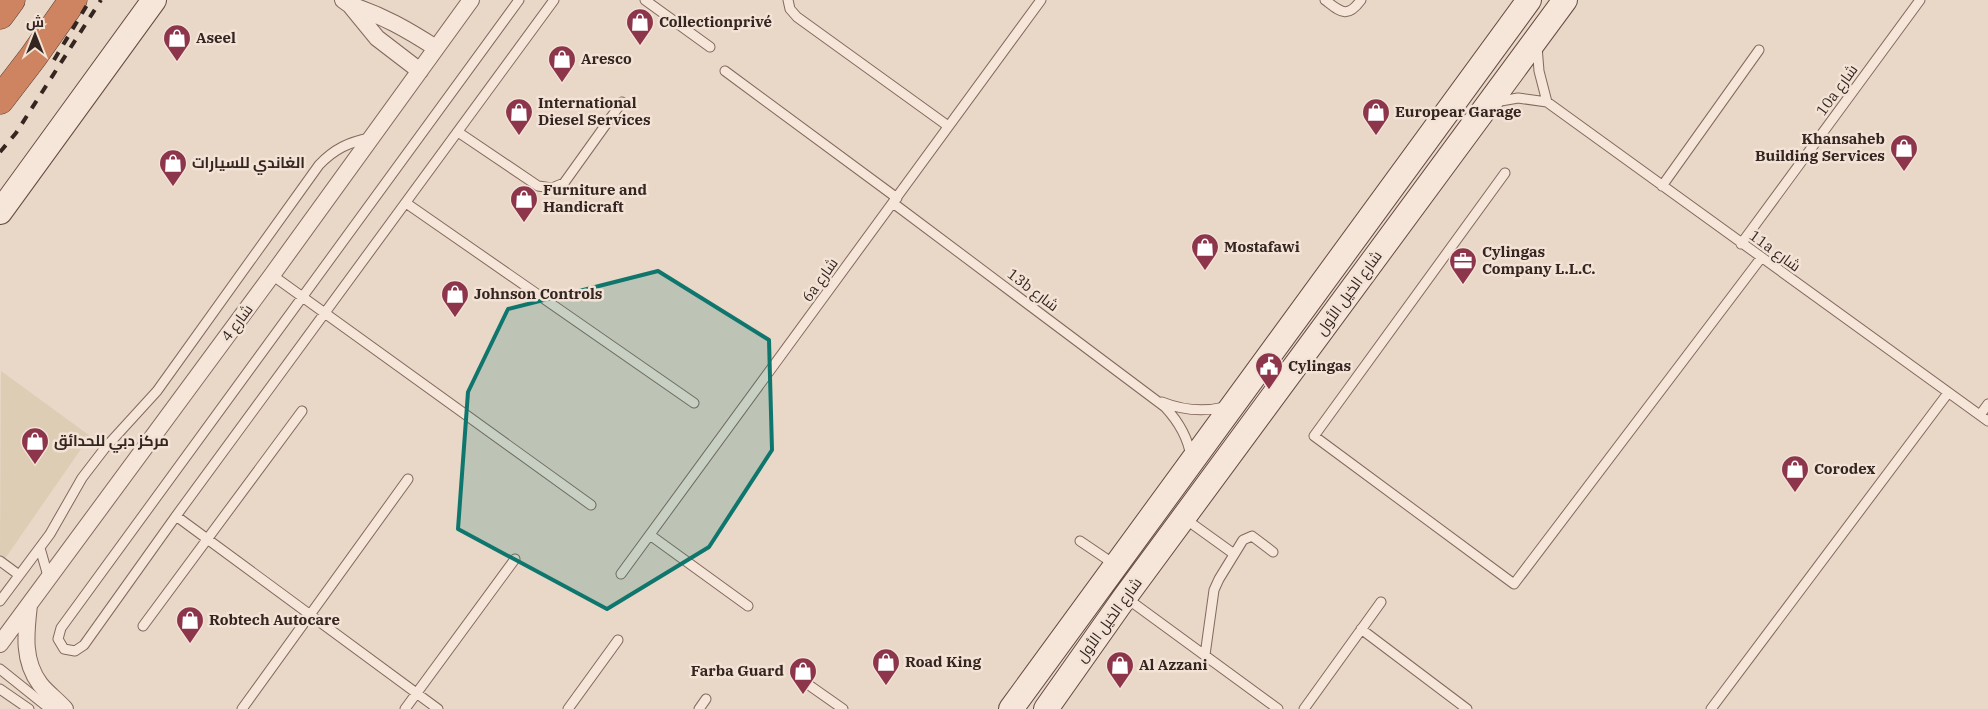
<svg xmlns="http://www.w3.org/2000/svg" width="1988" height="709" viewBox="0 0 1988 709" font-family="'IBM Plex Serif',Cairo,serif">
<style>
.farmland{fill:#decdb5}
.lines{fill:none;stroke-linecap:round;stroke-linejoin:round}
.lane-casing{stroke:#83695e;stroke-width:11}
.street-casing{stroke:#83695e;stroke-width:18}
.secondary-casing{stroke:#654a41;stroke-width:26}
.highway-casing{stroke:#523932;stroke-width:29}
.lane{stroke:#f5e6d9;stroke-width:9}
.street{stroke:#f5e6d9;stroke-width:16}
.secondary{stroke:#f5e6d9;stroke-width:24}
.highway{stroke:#cf8461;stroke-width:28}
.rail{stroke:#352520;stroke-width:4;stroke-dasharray:9 9;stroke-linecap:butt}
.marked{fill:#0f766e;fill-opacity:0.2;stroke:#0f766e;stroke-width:4;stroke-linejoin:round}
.labels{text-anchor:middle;stroke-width:5;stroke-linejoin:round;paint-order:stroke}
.poi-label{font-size:15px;font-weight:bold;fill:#352520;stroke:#f2e3d6;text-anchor:start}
.street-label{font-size:15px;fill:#352520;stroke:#f2e3d6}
</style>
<rect width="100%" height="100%" fill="#e9d7c7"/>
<path class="farmland" d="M 1,371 L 90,436 L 4,560 L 0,557 Z"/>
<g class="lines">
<g class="lane-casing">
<path id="lane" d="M 519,0 L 61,628 L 58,639 L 64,649 L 75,651 L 84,645 L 176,516 L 554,0
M 645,0 L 710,47
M 788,0 L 790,9 L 797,17 L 948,126
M 1325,0 C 1341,12 1347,19 1361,0
M 1537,46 L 1539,71 L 1547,102
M 725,71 L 897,198
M 1495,102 L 1518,98 L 1547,102 L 1988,421
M 458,132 L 538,186 L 552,188 L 564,183 L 622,102
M 1505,173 L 1314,436 L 1514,584 L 1761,258
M 1662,186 L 1759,50
M 406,203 L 694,403
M 893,203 L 1165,407 C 1178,421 1188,437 1191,457
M 1741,244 L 1920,0
M 272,275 L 591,505
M 1162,402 C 1182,410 1204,412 1225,407
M 1980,415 L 1988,404
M 176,516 L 438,709
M 1184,518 L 1234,554
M 650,535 L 748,606
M 1080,541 L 1114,564
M 40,548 L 48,576
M 0,561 L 19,575
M 621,574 L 1041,0
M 1125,597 L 1278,709
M 0,601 L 50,534 L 82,478 L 105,448 L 157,391 L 319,165 C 334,149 349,142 370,138
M 143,626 L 302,411
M 1361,629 L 1467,709
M 1205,655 L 1214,590 L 1219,579 L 1243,540 L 1252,536 L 1273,552
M 0,669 L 50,709
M 806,683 L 843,709
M 0,689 L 29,709
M 242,709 L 408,479
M 405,709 L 515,559
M 568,709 L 618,640
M 699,709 L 706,699
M 1304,709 L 1381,602
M 1711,709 L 1948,393"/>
</g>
<g class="street-casing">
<path id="street" d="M 343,0 L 350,5 L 377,38 L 420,71
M 350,5 C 382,15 408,30 436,48
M 29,605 C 26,632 22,660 40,684 C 47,693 57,700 65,709
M 0,644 L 272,275 L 471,0"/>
</g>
<g class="secondary-casing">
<path id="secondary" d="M 0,212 L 154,0
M 1011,709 L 1529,0
M 1046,709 L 1125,597 L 1565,0"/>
</g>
<g class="highway-casing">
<path id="highway" d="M 0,15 L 11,0
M 0,100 L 33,57 L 73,0"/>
</g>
<use href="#lane" class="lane"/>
<use href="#street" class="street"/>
<use href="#secondary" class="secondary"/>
<use href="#highway" class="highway"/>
<path class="rail" d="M 54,60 L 90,0
M 0,152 L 16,133 L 101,0"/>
</g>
<path class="marked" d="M 658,271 L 769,340 L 772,450 L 709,547 L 607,609 L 458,529 L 468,392 L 508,309 Z"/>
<defs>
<g id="shop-pin" transform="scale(1.4375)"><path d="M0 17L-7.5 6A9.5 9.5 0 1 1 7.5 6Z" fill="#8c354b" stroke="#f2e3d6"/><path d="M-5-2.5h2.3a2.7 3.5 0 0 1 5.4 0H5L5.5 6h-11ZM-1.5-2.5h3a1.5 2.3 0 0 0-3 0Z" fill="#fff"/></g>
<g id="office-pin" transform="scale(1.4375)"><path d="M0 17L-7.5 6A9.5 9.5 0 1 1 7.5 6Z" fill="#8c354b" stroke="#f2e3d6"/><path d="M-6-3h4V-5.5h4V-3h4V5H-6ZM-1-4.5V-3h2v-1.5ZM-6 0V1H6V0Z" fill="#fff"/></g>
<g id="civic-pin" transform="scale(1.4375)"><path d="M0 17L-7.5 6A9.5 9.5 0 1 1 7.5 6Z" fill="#8c354b" stroke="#f2e3d6"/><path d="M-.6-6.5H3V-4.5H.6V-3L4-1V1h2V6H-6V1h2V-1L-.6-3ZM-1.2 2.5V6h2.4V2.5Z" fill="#fff"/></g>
</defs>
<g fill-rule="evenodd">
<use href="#shop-pin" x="640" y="22"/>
<use href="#shop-pin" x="177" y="38"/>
<use href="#shop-pin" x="562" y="59"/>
<use href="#shop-pin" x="519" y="112"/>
<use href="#shop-pin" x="1376" y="112"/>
<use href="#shop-pin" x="1904" y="148"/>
<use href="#shop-pin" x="173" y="163"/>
<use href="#shop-pin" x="524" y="199"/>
<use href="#shop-pin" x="1205" y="247"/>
<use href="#office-pin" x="1463" y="261"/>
<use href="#shop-pin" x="455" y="294"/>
<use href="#civic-pin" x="1269" y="366"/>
<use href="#shop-pin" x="35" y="441"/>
<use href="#shop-pin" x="1795" y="469"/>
<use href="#shop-pin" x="190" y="620"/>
<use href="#shop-pin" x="886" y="662"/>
<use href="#shop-pin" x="1120" y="665"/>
<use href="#shop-pin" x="803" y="671"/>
</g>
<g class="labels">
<g class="poi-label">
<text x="659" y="27">Collectionprivé</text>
<text x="196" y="43">Aseel</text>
<text x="581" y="64">Aresco</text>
<text x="538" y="108">International<tspan x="538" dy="17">Diesel Services</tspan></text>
<text x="1395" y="117">Europear Garage</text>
<text x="1885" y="144" text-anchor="end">Khansaheb<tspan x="1885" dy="17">Building Services</tspan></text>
<text x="192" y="168">الغاندي للسيارات</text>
<text x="543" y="195">Furniture and<tspan x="543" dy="17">Handicraft</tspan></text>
<text x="1224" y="252">Mostafawi</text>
<text x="1482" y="257">Cylingas<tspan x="1482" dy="17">Company L.L.C.</tspan></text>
<text x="474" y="299">Johnson Controls</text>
<text x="1288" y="371">Cylingas</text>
<text x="54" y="446">مركز دبي للحدائق</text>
<text x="1814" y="474">Corodex</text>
<text x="209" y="625">Robtech Autocare</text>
<text x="905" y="667">Road King</text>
<text x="1139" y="670">Al Azzani</text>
<text x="784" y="676" text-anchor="end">Farba Guard</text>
</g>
<g class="street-label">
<text transform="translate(1837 90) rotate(-54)" y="5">10a شارع</text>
<text transform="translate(1775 251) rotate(36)" y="5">11a شارع</text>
<text transform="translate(820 280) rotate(-54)" y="5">6a شارع</text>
<text transform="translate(1033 290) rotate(37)" y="5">13b شارع</text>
<text transform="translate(1349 293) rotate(-54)" y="5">شارع الخيل الأول</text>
<text transform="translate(237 323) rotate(-53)" y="5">شارع 4</text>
<text transform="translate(1109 620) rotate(-54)" y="5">شارع الخيل الأول</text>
</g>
</g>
<g transform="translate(35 35)" stroke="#f2e3d6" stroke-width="4" paint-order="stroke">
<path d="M0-4L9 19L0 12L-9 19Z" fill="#352520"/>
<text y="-8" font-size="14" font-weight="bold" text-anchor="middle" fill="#352520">ش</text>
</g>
</svg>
